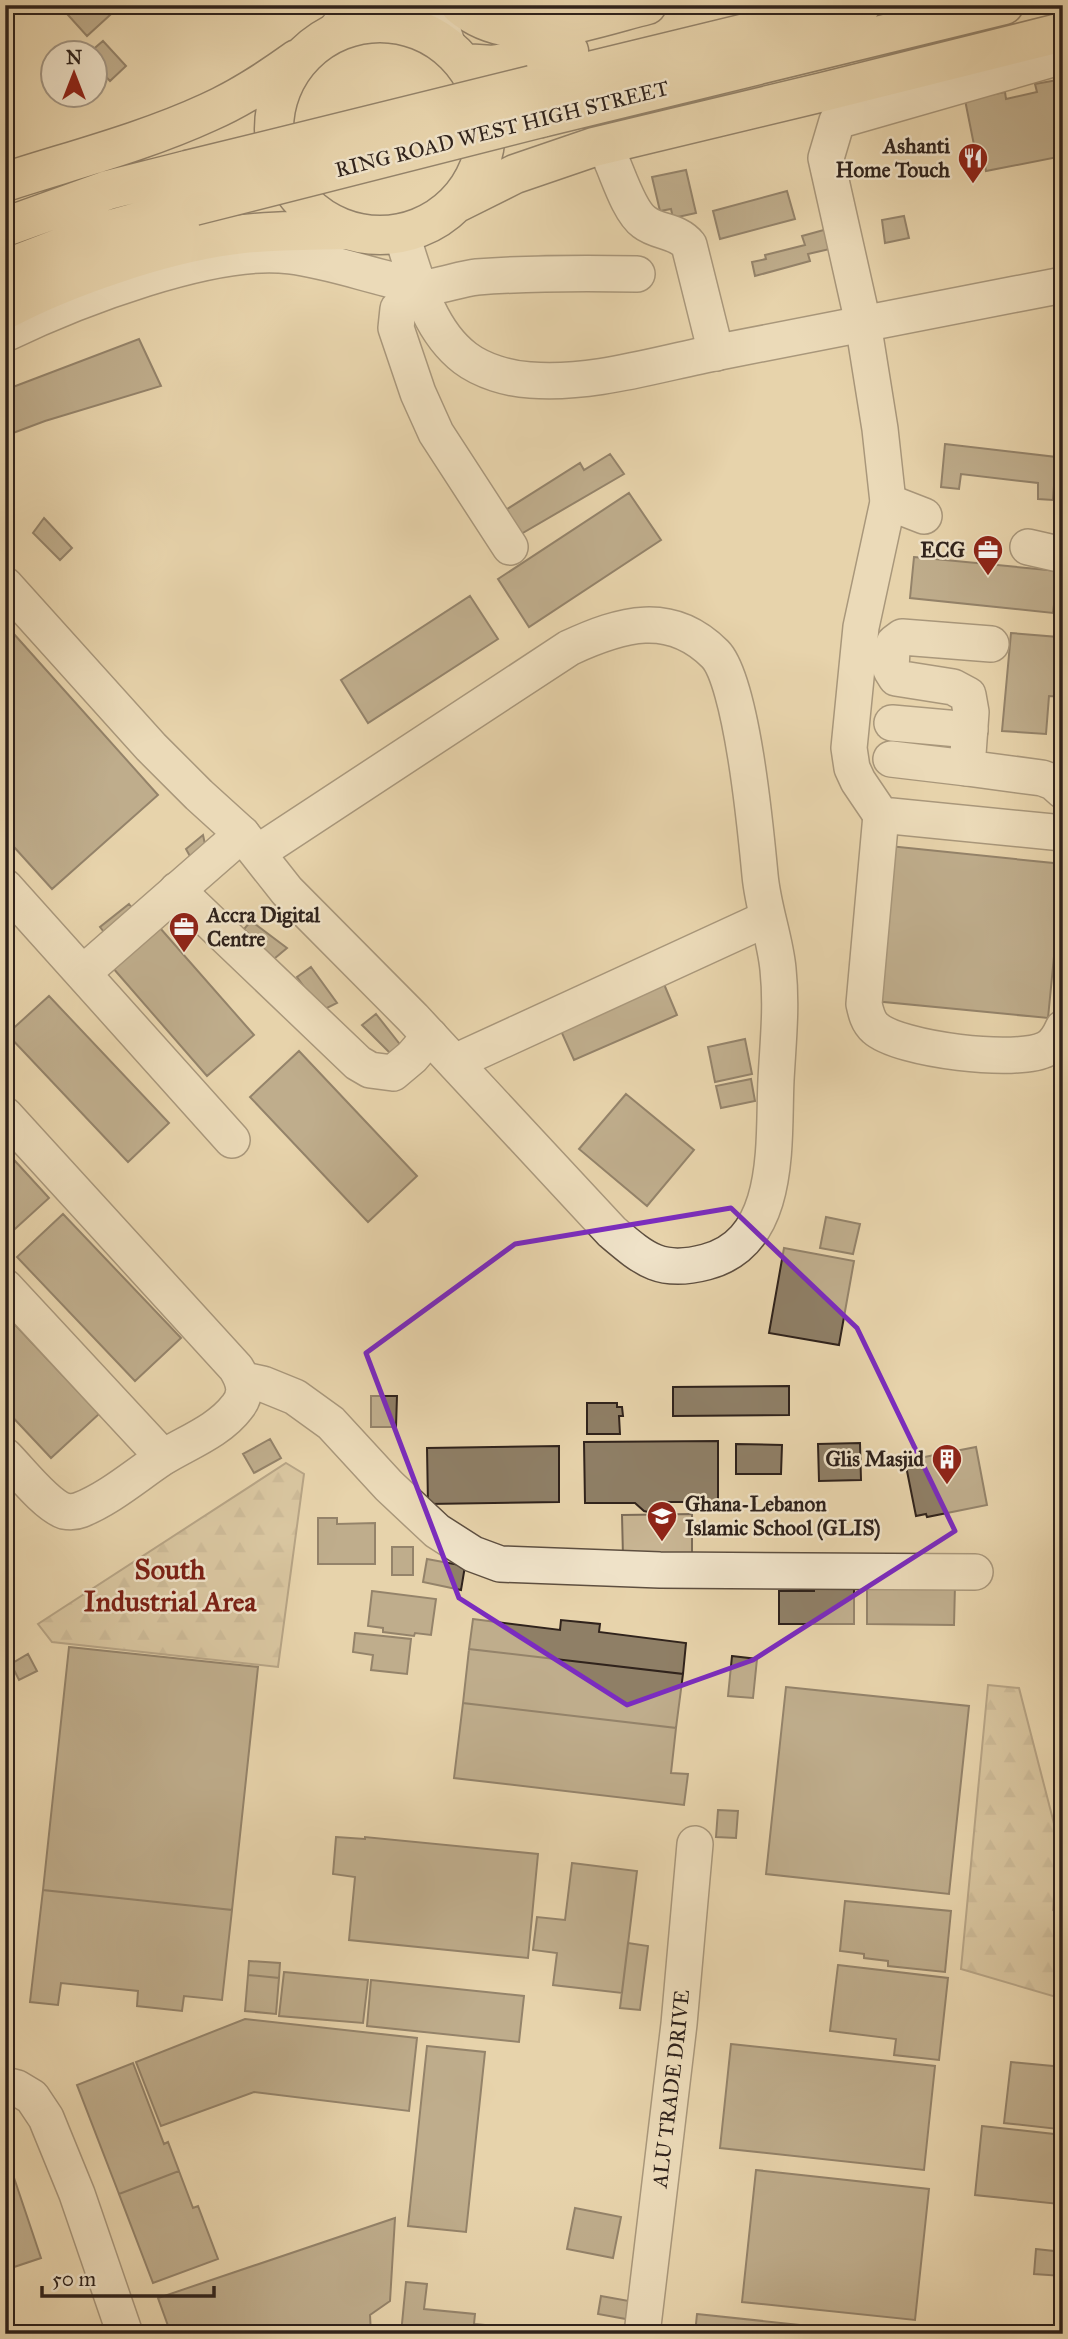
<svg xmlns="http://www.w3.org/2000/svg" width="1068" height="2339" viewBox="0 0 1068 2339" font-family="'IM FELL Great Primer',serif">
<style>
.forest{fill:url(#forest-firs);stroke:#7c6c58;stroke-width:2}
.park{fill:#c8b593;stroke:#7c6c58;stroke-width:2}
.building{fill:#8f7f66;stroke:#30231c;stroke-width:2}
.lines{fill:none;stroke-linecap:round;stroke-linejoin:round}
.minor-casing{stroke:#5e4f40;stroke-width:38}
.major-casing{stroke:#30231c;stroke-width:41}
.minor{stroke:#efe2c8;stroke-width:35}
.major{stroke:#e7d3ab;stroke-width:38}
.major-bridge-casing{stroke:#30231c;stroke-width:41;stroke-linecap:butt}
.major-bridge{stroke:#e7d3ab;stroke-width:38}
.marked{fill:none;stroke:#7b2cbf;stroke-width:5;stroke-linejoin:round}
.labels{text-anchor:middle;stroke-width:5;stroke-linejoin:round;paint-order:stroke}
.street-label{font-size:21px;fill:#30231c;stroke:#efe2c8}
.poi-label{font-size:21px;font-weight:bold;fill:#30231c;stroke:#efe2c8;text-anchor:end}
.district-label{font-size:28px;font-weight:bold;fill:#7a1f14;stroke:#efe2c8}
</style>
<defs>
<pattern id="forest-firs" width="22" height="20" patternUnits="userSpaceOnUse" patternTransform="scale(1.75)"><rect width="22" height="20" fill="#c8b593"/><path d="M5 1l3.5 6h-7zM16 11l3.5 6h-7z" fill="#ac9b7e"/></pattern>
</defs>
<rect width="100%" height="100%" fill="#e7d3ab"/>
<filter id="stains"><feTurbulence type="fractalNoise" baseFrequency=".00286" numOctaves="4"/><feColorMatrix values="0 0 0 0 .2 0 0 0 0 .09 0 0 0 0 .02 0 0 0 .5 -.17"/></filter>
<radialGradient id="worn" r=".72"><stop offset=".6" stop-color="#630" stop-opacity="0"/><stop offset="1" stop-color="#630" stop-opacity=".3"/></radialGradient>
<path class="forest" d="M 286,1463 L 304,1474 L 278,1667 L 52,1642 L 38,1624 Z
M 988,1685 L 1019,1688 L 1058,1839 L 1053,1910 L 1063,1914 L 1063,1999 L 961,1969 Z"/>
<path class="park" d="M 692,1514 L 692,1556 L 623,1557 L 622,1515 Z"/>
<path class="building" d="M 59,5 L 121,5 L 87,36 Z
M 103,41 L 126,66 L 110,81 L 94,64 L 94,52 L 90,52 Z
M 1063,79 L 1063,156 L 986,171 L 982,149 L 975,150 L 965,100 L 1005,92 L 1006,99 L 1037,92 L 1035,84 Z
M 686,170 L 696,213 L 673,218 L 671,209 L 660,211 L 652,177 Z
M 787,191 L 795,219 L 720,239 L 713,211 Z
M 904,216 L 909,238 L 885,243 L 882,220 Z
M 831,228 L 834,248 L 808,254 L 810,261 L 755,276 L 752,262 L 766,259 L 765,255 L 805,245 L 802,236 Z
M 139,339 L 161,386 L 45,421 L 5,436 L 5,390 Z
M 945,444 L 1056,457 L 1053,500 L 1038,499 L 1038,483 L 961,474 L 959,489 L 941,487 Z
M 610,454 L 624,474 L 521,534 L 504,511 L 580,463 L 584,470 Z
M 629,493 L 661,540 L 529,627 L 498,579 Z
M 44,518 L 72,548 L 60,560 L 33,533 Z
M 914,557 L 1058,571 L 1053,613 L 910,598 Z
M 470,596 L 498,639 L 368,723 L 341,680 Z
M 5,624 L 158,795 L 52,889 L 5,837 Z
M 1011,633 L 1058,637 L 1056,658 L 1063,659 L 1063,697 L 1049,696 L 1046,734 L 1002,731 Z
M 203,835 L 206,849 L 192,860 L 186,849 Z
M 889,846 L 1063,864 L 1048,1018 L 874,1001 Z
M 129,904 L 140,918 L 111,941 L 100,927 Z
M 153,920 L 254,1035 L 207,1076 L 106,960 Z
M 251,921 L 287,948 L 268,964 L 238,936 Z
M 311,967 L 337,1003 L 321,1011 L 297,977 Z
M 661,977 L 677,1015 L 574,1060 L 557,1022 Z
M 49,996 L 169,1123 L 128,1162 L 7,1034 Z
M 376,1014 L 402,1047 L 394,1057 L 362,1025 Z
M 745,1039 L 752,1074 L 715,1082 L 708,1047 Z
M 299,1051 L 417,1176 L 368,1222 L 250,1097 Z
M 751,1079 L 755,1101 L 721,1108 L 716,1086 Z
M 626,1094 L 694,1150 L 647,1206 L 579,1149 Z
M 5,1150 L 49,1198 L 6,1237 L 5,1236 Z
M 63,1214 L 181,1338 L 135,1381 L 17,1257 Z
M 826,1217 L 860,1224 L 853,1254 L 820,1248 Z
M 784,1248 L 854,1261 L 839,1345 L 769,1333 Z
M 5,1314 L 99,1414 L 51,1458 L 5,1409 Z
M 789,1386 L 789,1415 L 673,1416 L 673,1387 Z
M 371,1396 L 397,1396 L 396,1427 L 371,1427 Z
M 587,1403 L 617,1403 L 617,1407 L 622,1407 L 623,1416 L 619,1416 L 620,1434 L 587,1434 Z
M 270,1439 L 281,1458 L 254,1473 L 243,1454 Z
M 718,1441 L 718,1502 L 668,1502 L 660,1511 L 652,1513 L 644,1511 L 635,1503 L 585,1503 L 584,1442 Z
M 860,1443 L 861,1480 L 819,1481 L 818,1444 Z
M 736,1444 L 782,1445 L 781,1474 L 736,1474 Z
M 559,1446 L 559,1502 L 428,1504 L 427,1448 Z
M 976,1447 L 987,1505 L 927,1517 L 926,1514 L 916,1516 L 906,1466 L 915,1465 L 914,1459 Z
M 318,1518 L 337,1518 L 337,1524 L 375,1523 L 375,1564 L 318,1564 Z
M 392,1547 L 413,1547 L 413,1575 L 392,1575 Z
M 427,1559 L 465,1566 L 461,1590 L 423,1582 Z
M 867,1577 L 955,1585 L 954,1625 L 867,1624 Z
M 814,1588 L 854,1588 L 854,1624 L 779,1624 L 779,1591 L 814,1591 Z
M 372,1591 L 436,1599 L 431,1635 L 415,1633 L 414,1636 L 383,1632 L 383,1628 L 368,1626 Z
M 473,1619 L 560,1630 L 561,1620 L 600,1624 L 599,1632 L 686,1643 L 683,1674 L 469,1649 Z
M 355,1633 L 411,1639 L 407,1674 L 371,1670 L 373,1655 L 353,1652 Z
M 69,1647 L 258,1667 L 232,1910 L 43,1890 Z
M 469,1649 L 683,1674 L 676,1728 L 463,1703 Z
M 28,1654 L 37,1671 L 19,1680 L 11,1664 Z
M 732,1656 L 757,1659 L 753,1698 L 728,1696 Z
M 786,1687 L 969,1706 L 949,1894 L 766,1874 Z
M 463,1703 L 676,1728 L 671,1773 L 688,1774 L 684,1805 L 454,1778 Z
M 718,1810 L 738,1811 L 736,1838 L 716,1837 Z
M 336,1837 L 365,1839 L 365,1837 L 538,1854 L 528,1958 L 349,1940 L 355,1877 L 333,1874 Z
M 572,1863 L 637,1871 L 622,1993 L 553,1985 L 557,1953 L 533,1950 L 537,1917 L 565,1920 Z
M 43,1890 L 232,1910 L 222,2000 L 184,1996 L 182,2011 L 137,2006 L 138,1991 L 61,1983 L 58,2005 L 30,2002 Z
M 845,1901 L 951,1911 L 945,1972 L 888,1966 L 888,1961 L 864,1958 L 864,1954 L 840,1951 Z
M 628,1943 L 648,1946 L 640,2010 L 620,2008 Z
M 249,1961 L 280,1963 L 279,1978 L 248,1975 Z
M 838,1965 L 948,1978 L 939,2060 L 894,2055 L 896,2039 L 830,2031 Z
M 284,1972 L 368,1980 L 363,2023 L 279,2016 Z
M 248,1975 L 279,1978 L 276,2014 L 245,2011 Z
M 371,1980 L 524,1996 L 519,2042 L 367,2026 Z
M 245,2019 L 417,2038 L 409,2111 L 254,2092 L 161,2126 L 136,2062 Z
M 731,2044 L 935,2066 L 924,2170 L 720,2148 Z
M 427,2046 L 485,2052 L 466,2232 L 408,2226 Z
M 1011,2062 L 1063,2067 L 1058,2129 L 1004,2123 Z
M 133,2063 L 164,2144 L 168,2142 L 179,2171 L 119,2194 L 77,2085 Z
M 982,2126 L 1063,2135 L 1063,2171 L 1059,2204 L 975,2195 Z
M 5,2151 L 41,2258 L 5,2270 Z
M 756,2170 L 929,2189 L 915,2320 L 742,2302 Z
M 179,2171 L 193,2208 L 198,2206 L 218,2259 L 153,2283 L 119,2194 Z
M 575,2208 L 621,2217 L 613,2258 L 567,2249 Z
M 395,2218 L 390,2301 L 370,2315 L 371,2334 L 171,2334 L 158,2298 Z
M 1036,2249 L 1063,2252 L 1063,2276 L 1034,2274 Z
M 406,2282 L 427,2284 L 424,2309 L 475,2314 L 474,2324 L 538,2330 L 538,2334 L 401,2334 Z
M 601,2296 L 629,2301 L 626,2319 L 598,2314 Z
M 697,2314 L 885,2334 L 695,2334 Z"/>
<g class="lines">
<g class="minor-casing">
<g id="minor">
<path d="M 434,5 L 449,49"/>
<path d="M 332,35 L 355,5"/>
<path d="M 1063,56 L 837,121 L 826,158 L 863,323 L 880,429 L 888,502 L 861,627 L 849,748 L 852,768 L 858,781 L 881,815 L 1063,833"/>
<path d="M 612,162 C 619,178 630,212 644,222 C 658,233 677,230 689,245 L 716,353"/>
<path d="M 401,232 C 415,275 427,329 465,358 C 482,371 509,379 530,380 C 593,385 657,364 719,352 C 833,330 948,307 1063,285"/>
<path d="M 423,296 L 398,309 L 396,328 L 418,393 L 436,433 L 510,547"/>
<path d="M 5,334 C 75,300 214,246 290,256 C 323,260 356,271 388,279 C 398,282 410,287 419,288 C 436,288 459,279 477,277 C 530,273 583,273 637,274"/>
<path d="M 888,502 L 924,516"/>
<path d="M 1028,547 L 1063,555"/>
<path d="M 5,585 L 151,747 L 199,795 L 242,834 L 287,891 L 413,1018 L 612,1232 C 645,1260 661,1274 706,1262 C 783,1242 773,1142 776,1080 C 778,1042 782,1007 778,969 C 775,938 763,908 760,875 C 756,833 742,681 715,654 C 670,609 621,624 569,648 L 257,853"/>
<path d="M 991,644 L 902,637 L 894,643 L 892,649 L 891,670 L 896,678 L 953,687 L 968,695 L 971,712 L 967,768 L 1042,778 L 1053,782 L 1063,791"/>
<path d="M 892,723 L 970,730"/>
<path d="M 891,759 L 967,768"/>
<path d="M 881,815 L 864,1004 C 866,1013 868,1022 875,1028 C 899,1050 1018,1064 1046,1049 C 1054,1045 1059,1037 1063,1028"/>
<path d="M 5,887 L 232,1140"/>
<path d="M 177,890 L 358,1063 L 370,1070 L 393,1073 L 412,1057 L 430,1036"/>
<path d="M 83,973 L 242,834"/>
<path d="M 455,1062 L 766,919"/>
<path d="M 5,1115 L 236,1368 C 244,1381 248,1394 237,1407 C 219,1431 186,1443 162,1458 C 135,1476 110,1498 80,1510 C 75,1512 69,1512 64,1511 C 45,1504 20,1471 5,1456"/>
<path d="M 5,1287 L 163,1457"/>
<path d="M 244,1380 L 263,1384 L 295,1397 L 331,1423 L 389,1486 L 437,1531 L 473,1554 L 500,1564 L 660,1570 L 975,1572"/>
<path d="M 5,2085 L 17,2088 L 32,2097 L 46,2118 L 77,2194 L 125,2334"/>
<path id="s1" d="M 642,2334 L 679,2024 L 695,1844"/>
</g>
</g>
<g class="major-casing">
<path id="major" d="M 460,5 C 513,50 588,20 647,5
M274 129a106 106 0 1 1 212 0a106 106 0 1 1-212 0Z
M 463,63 L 493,65 L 569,51
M 532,85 L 861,5
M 541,118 L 1004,5
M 5,182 C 73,160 144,142 209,112 C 241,98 269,79 297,59
M 455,204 L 515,174 L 594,147 L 823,92 L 1063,32
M 5,227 L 108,190 L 187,170
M 5,269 L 101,232 L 194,206
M 5,310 C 65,278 162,245 229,236 C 268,230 308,231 347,230"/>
</g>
<use href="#minor" class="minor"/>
<use href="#major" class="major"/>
<g class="major-bridge-casing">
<path id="major-bridge" d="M 187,170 L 532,85
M 194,206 L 541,118"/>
</g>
<use href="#major-bridge" class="major-bridge"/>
</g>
<path d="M0 0H1068V2339H0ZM 731,1208 L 857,1328 L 955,1531 L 753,1660 L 627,1705 L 459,1598 L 366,1353 L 515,1244 Z" fill="#e7d3ab" fill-opacity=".55" fill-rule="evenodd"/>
<path class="marked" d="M 731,1208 L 857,1328 L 955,1531 L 753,1660 L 627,1705 L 459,1598 L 366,1353 L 515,1244 Z"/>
<defs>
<g id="restaurant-pin" transform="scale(1.575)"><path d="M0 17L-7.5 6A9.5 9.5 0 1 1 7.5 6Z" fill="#8f2418" stroke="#efe2c8"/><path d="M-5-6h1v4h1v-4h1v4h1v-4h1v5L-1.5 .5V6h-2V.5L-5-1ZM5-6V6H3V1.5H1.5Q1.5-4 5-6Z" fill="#fff"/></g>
<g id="office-pin" transform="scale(1.575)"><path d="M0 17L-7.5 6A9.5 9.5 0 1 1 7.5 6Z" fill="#8f2418" stroke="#efe2c8"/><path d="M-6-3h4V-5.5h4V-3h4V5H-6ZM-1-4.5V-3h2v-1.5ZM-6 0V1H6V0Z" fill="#fff"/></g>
<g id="building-pin" transform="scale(1.575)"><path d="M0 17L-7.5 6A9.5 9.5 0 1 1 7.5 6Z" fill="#8f2418" stroke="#efe2c8"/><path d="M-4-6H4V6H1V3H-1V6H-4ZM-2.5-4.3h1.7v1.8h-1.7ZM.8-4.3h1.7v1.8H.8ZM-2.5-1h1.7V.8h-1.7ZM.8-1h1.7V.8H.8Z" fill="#fff"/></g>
<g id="school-pin" transform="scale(1.575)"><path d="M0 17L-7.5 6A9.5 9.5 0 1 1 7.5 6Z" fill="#8f2418" stroke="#efe2c8"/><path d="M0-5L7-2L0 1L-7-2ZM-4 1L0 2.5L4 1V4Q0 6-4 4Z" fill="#fff"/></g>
</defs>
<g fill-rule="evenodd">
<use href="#restaurant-pin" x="973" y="158"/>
<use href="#office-pin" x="988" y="550"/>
<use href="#office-pin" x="184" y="927"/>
<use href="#building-pin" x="947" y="1459"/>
<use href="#school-pin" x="662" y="1516"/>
</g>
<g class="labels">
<g class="street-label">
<text transform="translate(502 129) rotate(-14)" y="7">RING ROAD WEST HIGH STREET</text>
<text dy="7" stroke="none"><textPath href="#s1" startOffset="247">ALU TRADE DRIVE</textPath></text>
</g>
<g class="poi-label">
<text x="950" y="153">Ashanti<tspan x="950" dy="24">Home Touch</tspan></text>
<text x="965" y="557">ECG</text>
<text x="207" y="922" text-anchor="start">Accra Digital<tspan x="207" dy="24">Centre</tspan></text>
<text x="924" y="1466">Glis Masjid</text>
<text x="685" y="1511" text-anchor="start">Ghana-Lebanon<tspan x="685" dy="24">Islamic School (GLIS)</tspan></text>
</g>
<g class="district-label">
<text x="170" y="1579">South<tspan x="170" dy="32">Industrial Area</tspan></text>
</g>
</g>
<rect width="1068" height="2339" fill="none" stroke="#e7d3ab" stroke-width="28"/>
<rect x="7" y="7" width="1054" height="2325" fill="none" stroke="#30231c" stroke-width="3.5"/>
<rect x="14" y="14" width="1040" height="2311" fill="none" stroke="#30231c" stroke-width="2"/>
<g transform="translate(74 74)"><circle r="33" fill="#efe2c8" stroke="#a39683" stroke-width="2"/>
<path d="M0-5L12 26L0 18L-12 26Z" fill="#8f2418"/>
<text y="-10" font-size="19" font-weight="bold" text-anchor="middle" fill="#30231c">N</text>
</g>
<path d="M42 2286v10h172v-10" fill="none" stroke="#30231c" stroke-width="3.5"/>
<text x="52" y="2286" font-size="21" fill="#30231c" stroke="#efe2c8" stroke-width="5" paint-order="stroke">50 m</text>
<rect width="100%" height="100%" filter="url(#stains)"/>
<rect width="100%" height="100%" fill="url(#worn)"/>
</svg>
